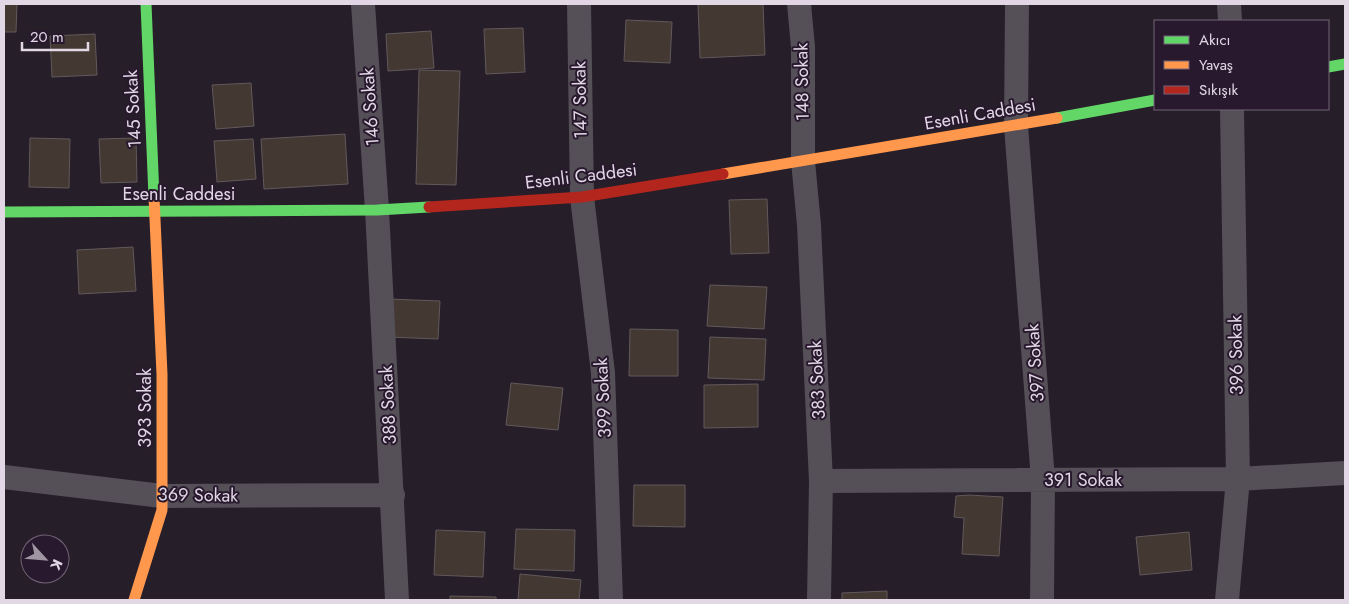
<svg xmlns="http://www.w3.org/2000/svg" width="1349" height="604" viewBox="0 0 1349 604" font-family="Jost,sans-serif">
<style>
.building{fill:#443833;stroke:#61595a}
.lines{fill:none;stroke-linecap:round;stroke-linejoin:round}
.street{stroke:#554f57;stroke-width:24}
.fast{stroke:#63d668;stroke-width:11}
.slow{stroke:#ff974d;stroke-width:11}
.jam{stroke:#b3261e;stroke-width:11}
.labels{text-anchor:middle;stroke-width:4;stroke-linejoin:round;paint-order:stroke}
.street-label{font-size:18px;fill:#e1d7e5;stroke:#29192e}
</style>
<rect width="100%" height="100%" fill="#261e29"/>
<path class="building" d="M 4,4 L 17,4 L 16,32 L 4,32 Z
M 698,4 L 763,4 L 765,55 L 700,58 Z
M 626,20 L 672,22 L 670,63 L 624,61 Z
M 523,28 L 525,72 L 486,74 L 484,29 Z
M 431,31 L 434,68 L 388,71 L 386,34 Z
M 95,34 L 97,75 L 52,77 L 50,36 Z
M 419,70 L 460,71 L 456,185 L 416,184 Z
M 251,83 L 254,126 L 216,129 L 212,85 Z
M 345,134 L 348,184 L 264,189 L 261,139 Z
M 30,138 L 70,139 L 69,188 L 29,187 Z
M 136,138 L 137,182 L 101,183 L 99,139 Z
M 253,139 L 256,179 L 217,182 L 214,141 Z
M 767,199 L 769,253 L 731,254 L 729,200 Z
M 133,247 L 136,291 L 79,294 L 77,250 Z
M 710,285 L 767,287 L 764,329 L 707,326 Z
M 388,299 L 440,301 L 438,339 L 387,337 Z
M 630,329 L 678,330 L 678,376 L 629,376 Z
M 710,337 L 766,339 L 764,380 L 708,378 Z
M 511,383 L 563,388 L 558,430 L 506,425 Z
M 758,384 L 758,427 L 704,428 L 704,385 Z
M 634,485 L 685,485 L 685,527 L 633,526 Z
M 969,495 L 1003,497 L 999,556 L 962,554 L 964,518 L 954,517 L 956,496 Z
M 516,529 L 575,530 L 574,571 L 514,569 Z
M 436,530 L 485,532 L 483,577 L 434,575 Z
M 1189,532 L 1192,570 L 1140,575 L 1136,537 Z
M 520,574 L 581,580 L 579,600 L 518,600 Z
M 887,591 L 887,600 L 842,600 L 842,593 Z
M 450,596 L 496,597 L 496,600 L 450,600 Z"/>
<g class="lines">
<path class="street" d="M 363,4 L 377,210 L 397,600
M 579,4 L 582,197 L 603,373 L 611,600
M 799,4 L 803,47 L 803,161 L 809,225 L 821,481 L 819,600
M 1017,4 L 1016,126 L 1043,480 L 1042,600
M 1229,4 L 1230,21
M 4,477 L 162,496 L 393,495
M 821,481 L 1238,479 L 1345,473
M 1227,600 L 1238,479 L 1232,109"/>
<path class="fast" d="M 146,4 L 154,197
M 1328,67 L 1345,64
M 1057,118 L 1155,100
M 4,212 L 377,210 L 429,207"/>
<path class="slow" d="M 723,174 L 1057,118
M 134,600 L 162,510 L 162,374 L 154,197"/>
<path class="jam" d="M 429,207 L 582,197 L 723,174"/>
</g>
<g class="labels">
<g class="street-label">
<text transform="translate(802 82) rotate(-91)" y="6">148 Sokak</text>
<text transform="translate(580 100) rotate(-91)" y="6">147 Sokak</text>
<text transform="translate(370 107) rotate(-94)" y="6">146 Sokak</text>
<text transform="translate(133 109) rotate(-93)" y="6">145 Sokak</text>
<text transform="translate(980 114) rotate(-10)" y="6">Esenli Caddesi</text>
<text transform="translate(581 176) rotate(-7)" y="6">Esenli Caddesi</text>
<text x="179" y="200">Esenli Caddesi</text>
<text transform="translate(1236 355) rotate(-91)" y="6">396 Sokak</text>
<text transform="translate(1035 363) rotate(-94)" y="6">397 Sokak</text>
<text transform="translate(817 380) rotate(-93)" y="6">383 Sokak</text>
<text transform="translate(603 398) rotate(-93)" y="6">399 Sokak</text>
<text transform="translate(388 405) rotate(-93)" y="6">388 Sokak</text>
<text transform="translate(145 408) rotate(-90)" y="6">393 Sokak</text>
<text x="1083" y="486">391 Sokak</text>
<text transform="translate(198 495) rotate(1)" y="6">369 Sokak</text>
</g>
</g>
<rect width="1349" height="604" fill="none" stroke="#e1d7e5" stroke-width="10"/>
<rect x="1154" y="20" width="175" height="90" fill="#29192e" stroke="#736577"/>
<rect x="1164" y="36" width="25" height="8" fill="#63d668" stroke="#736577"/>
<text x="1199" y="45" font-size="15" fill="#e1d7e5">Akıcı</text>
<rect x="1164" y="61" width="25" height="8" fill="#ff974d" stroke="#736577"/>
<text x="1199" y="70" font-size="15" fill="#e1d7e5">Yavaş</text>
<rect x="1164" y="86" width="25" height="8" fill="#b3261e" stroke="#736577"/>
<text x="1199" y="95" font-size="15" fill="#e1d7e5">Sıkışık</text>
<g transform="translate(45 559) rotate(116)"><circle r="24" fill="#29192e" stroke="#736577"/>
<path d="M0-4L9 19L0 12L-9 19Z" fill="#a096a3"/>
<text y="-8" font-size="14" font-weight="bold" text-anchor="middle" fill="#e1d7e5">K</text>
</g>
<path d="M22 42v8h66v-8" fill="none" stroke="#e1d7e5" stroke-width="2.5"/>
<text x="30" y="42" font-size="15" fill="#e1d7e5" stroke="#29192e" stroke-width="4" paint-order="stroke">20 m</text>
</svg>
